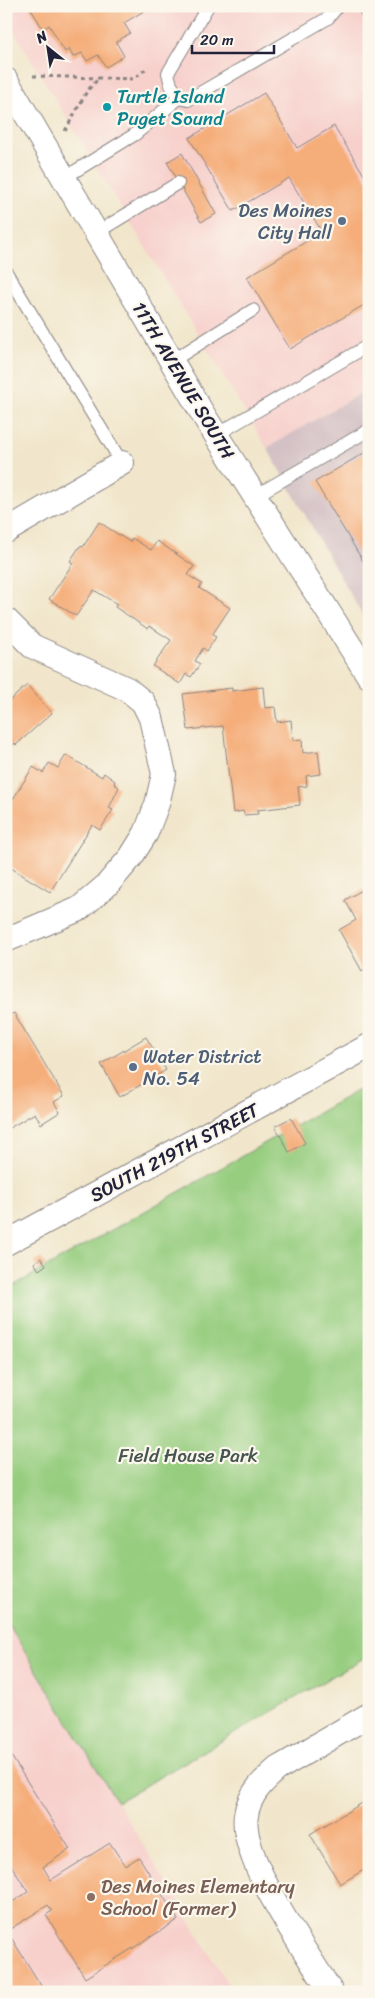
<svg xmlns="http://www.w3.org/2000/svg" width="375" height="1998" viewBox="0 0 375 1998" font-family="Sriracha,sans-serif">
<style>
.built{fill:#f7d0cc}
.industrial{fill:#d2bec3}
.green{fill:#96cd7f;stroke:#5c785d}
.building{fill:#f5ad79}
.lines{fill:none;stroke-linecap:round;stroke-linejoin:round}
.lane-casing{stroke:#8a8483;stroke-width:14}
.street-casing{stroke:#8a8483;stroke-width:26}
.path{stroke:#8a8483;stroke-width:3;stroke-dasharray:4 4;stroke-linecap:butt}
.lane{stroke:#fff;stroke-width:12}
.street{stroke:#fff;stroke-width:24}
.culture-dot{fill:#0f9aa8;stroke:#fbf7ec;stroke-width:2}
.service-dot{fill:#5c6f8a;stroke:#fbf7ec;stroke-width:2}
.education-dot{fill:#8d6e63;stroke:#fbf7ec;stroke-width:2}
.labels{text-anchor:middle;stroke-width:4.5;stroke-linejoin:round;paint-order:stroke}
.culture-label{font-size:19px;fill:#0d838f;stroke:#fbf7ec;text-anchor:start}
.service-label{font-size:19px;fill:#4e5e75;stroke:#fbf7ec;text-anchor:end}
.street-label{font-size:19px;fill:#22223b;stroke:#fbf7ec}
.park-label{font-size:19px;fill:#45554f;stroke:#fbf7ec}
.education-label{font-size:19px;fill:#785e54;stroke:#fbf7ec;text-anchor:start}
</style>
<rect width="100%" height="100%" fill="#fbf7ec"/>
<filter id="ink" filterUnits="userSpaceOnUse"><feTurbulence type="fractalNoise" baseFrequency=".02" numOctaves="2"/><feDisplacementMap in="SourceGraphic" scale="10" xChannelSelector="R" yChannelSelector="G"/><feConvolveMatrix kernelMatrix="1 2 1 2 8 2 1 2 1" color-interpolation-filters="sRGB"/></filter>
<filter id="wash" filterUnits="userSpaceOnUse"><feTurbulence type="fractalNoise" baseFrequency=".0096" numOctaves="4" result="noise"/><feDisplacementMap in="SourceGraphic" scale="20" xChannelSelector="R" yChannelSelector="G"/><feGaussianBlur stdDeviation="1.12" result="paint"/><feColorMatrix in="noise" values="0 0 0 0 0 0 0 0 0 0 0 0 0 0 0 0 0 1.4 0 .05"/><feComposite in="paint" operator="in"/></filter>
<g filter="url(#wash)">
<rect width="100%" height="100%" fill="#f1e6cb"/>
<path class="built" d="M 6,6 L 369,6 L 369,388 L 267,448 L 6,18 Z
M 6,1620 L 117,1802 L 233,1992 L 6,1992 Z"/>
<path class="industrial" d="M 369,388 L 369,627 L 267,448 Z"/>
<path class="green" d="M 369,1084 L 369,1655 L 117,1802 L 6,1620 L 6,1290 Z"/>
<g id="blocks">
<path class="building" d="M 29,6 L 152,6 L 124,23 L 130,33 L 116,42 L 124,56 L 106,67 L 98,55 L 87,61 L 82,53 L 73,57 L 69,49 L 65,52 L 49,25 L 43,29 Z
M 264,93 L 297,148 L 334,126 L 369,183 L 369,302 L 290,349 L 247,277 L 322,232 L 289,178 L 233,211 L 189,138 Z
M 182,153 L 216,214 L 201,222 L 167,162 Z
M 369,450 L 369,571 L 315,482 Z
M 99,522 L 130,542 L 132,538 L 151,550 L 157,541 L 194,566 L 188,575 L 202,584 L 199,588 L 230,608 L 212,635 L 216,637 L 207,651 L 203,648 L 195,661 L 200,664 L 191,677 L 186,674 L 180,684 L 153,666 L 171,640 L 149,626 L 148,629 L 115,607 L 117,604 L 94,590 L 76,616 L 49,599 L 73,563 L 70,561 L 80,546 L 83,547 Z
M 27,685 L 52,713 L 16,745 L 15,743 L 6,751 L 6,704 Z
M 263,687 L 265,708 L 275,707 L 277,722 L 291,720 L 293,740 L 302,739 L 303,753 L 318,751 L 321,774 L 306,776 L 307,786 L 298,787 L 300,805 L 257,810 L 258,814 L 244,815 L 243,811 L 233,813 L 223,726 L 188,730 L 183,694 L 232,688 L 232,691 Z
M 66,755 L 102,777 L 104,773 L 115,781 L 114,784 L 119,787 L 109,808 L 113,810 L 100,830 L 92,825 L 50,892 L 6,865 L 6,796 L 13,799 L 33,767 L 43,773 L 49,763 L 58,768 Z
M 369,886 L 369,967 L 362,971 L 339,930 L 356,920 L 345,900 Z
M 14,1013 L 64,1096 L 54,1102 L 60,1112 L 41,1124 L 35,1113 L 6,1130 L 6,1017 Z
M 146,1037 L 166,1070 L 120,1097 L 101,1064 Z
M 291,1118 L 305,1143 L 289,1152 L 275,1126 Z
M 41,1258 L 46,1265 L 39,1270 L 34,1263 Z
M 6,1748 L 70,1849 L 43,1867 L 51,1880 L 110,1843 L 125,1866 L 139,1857 L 178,1920 L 85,1978 L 46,1915 L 52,1911 L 48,1905 L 7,1931 L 45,1992 L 6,1992 L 6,1906 L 28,1892 L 6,1857 Z
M 369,1799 L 369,1867 L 340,1884 L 310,1834 Z"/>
</g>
</g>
<g filter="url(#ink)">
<use href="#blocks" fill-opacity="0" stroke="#8a8483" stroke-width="1"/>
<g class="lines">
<g class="lane-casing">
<path id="lane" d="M 208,6 L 168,73 L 171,85 L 179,98 L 188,100 L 328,18 L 338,6
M 363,6 L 369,16
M 64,178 L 134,135 L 179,98
M 96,233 L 178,183
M 6,272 L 122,463
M 172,361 L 253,310
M 216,435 L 369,345
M 255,496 L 369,430"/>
</g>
<g class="street-casing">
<path id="street" d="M 6,80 L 204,416 L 369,676
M 6,531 L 122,463
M 6,620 L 32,646 L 127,689 L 143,702 L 151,718 L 164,774 L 157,804 L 146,833 L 131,857 L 107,885 L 79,909 L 6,940
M 6,1243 L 369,1046
M 331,1992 C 307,1953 239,1859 246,1815 C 249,1795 262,1782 277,1769 L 369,1715"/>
</g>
<path class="path" d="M 33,76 L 134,79 L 148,67
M 65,131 L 87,91 L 99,78"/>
<use href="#lane" class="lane"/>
<use href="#street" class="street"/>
</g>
</g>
<circle class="culture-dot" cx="107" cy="107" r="5"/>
<g class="service-dot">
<circle cx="342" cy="221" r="5"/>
<circle cx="133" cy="1067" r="5"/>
</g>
<circle class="education-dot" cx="91" cy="1897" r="5"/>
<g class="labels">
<g class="culture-label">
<text x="117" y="103">Turtle Island<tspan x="117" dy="22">Puget Sound</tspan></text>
</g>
<g class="service-label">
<text x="332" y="217">Des Moines<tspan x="332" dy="22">City Hall</tspan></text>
<text x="143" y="1063" text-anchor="start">Water District<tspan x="143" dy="22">No. 54</tspan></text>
</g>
<g class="street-label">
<text transform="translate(184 380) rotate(59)" y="7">11TH AVENUE SOUTH</text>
<text transform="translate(174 1152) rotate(-28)" y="7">SOUTH 219TH STREET</text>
</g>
<g class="park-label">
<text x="188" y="1462">Field House Park</text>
</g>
<g class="education-label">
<text x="101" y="1893">Des Moines Elementary<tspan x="101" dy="22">School (Former)</tspan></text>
</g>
</g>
<rect width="375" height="1998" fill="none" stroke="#fbf7ec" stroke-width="25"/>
<g transform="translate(48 48) rotate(330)" stroke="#fbf7ec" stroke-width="4" paint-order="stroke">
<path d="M0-4L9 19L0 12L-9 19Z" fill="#22223b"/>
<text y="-8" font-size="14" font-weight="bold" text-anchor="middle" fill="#22223b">N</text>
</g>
<path d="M192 45v8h82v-8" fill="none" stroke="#22223b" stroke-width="2.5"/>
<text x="200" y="45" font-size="15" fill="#22223b" stroke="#fbf7ec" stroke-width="4" paint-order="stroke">20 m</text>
</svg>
